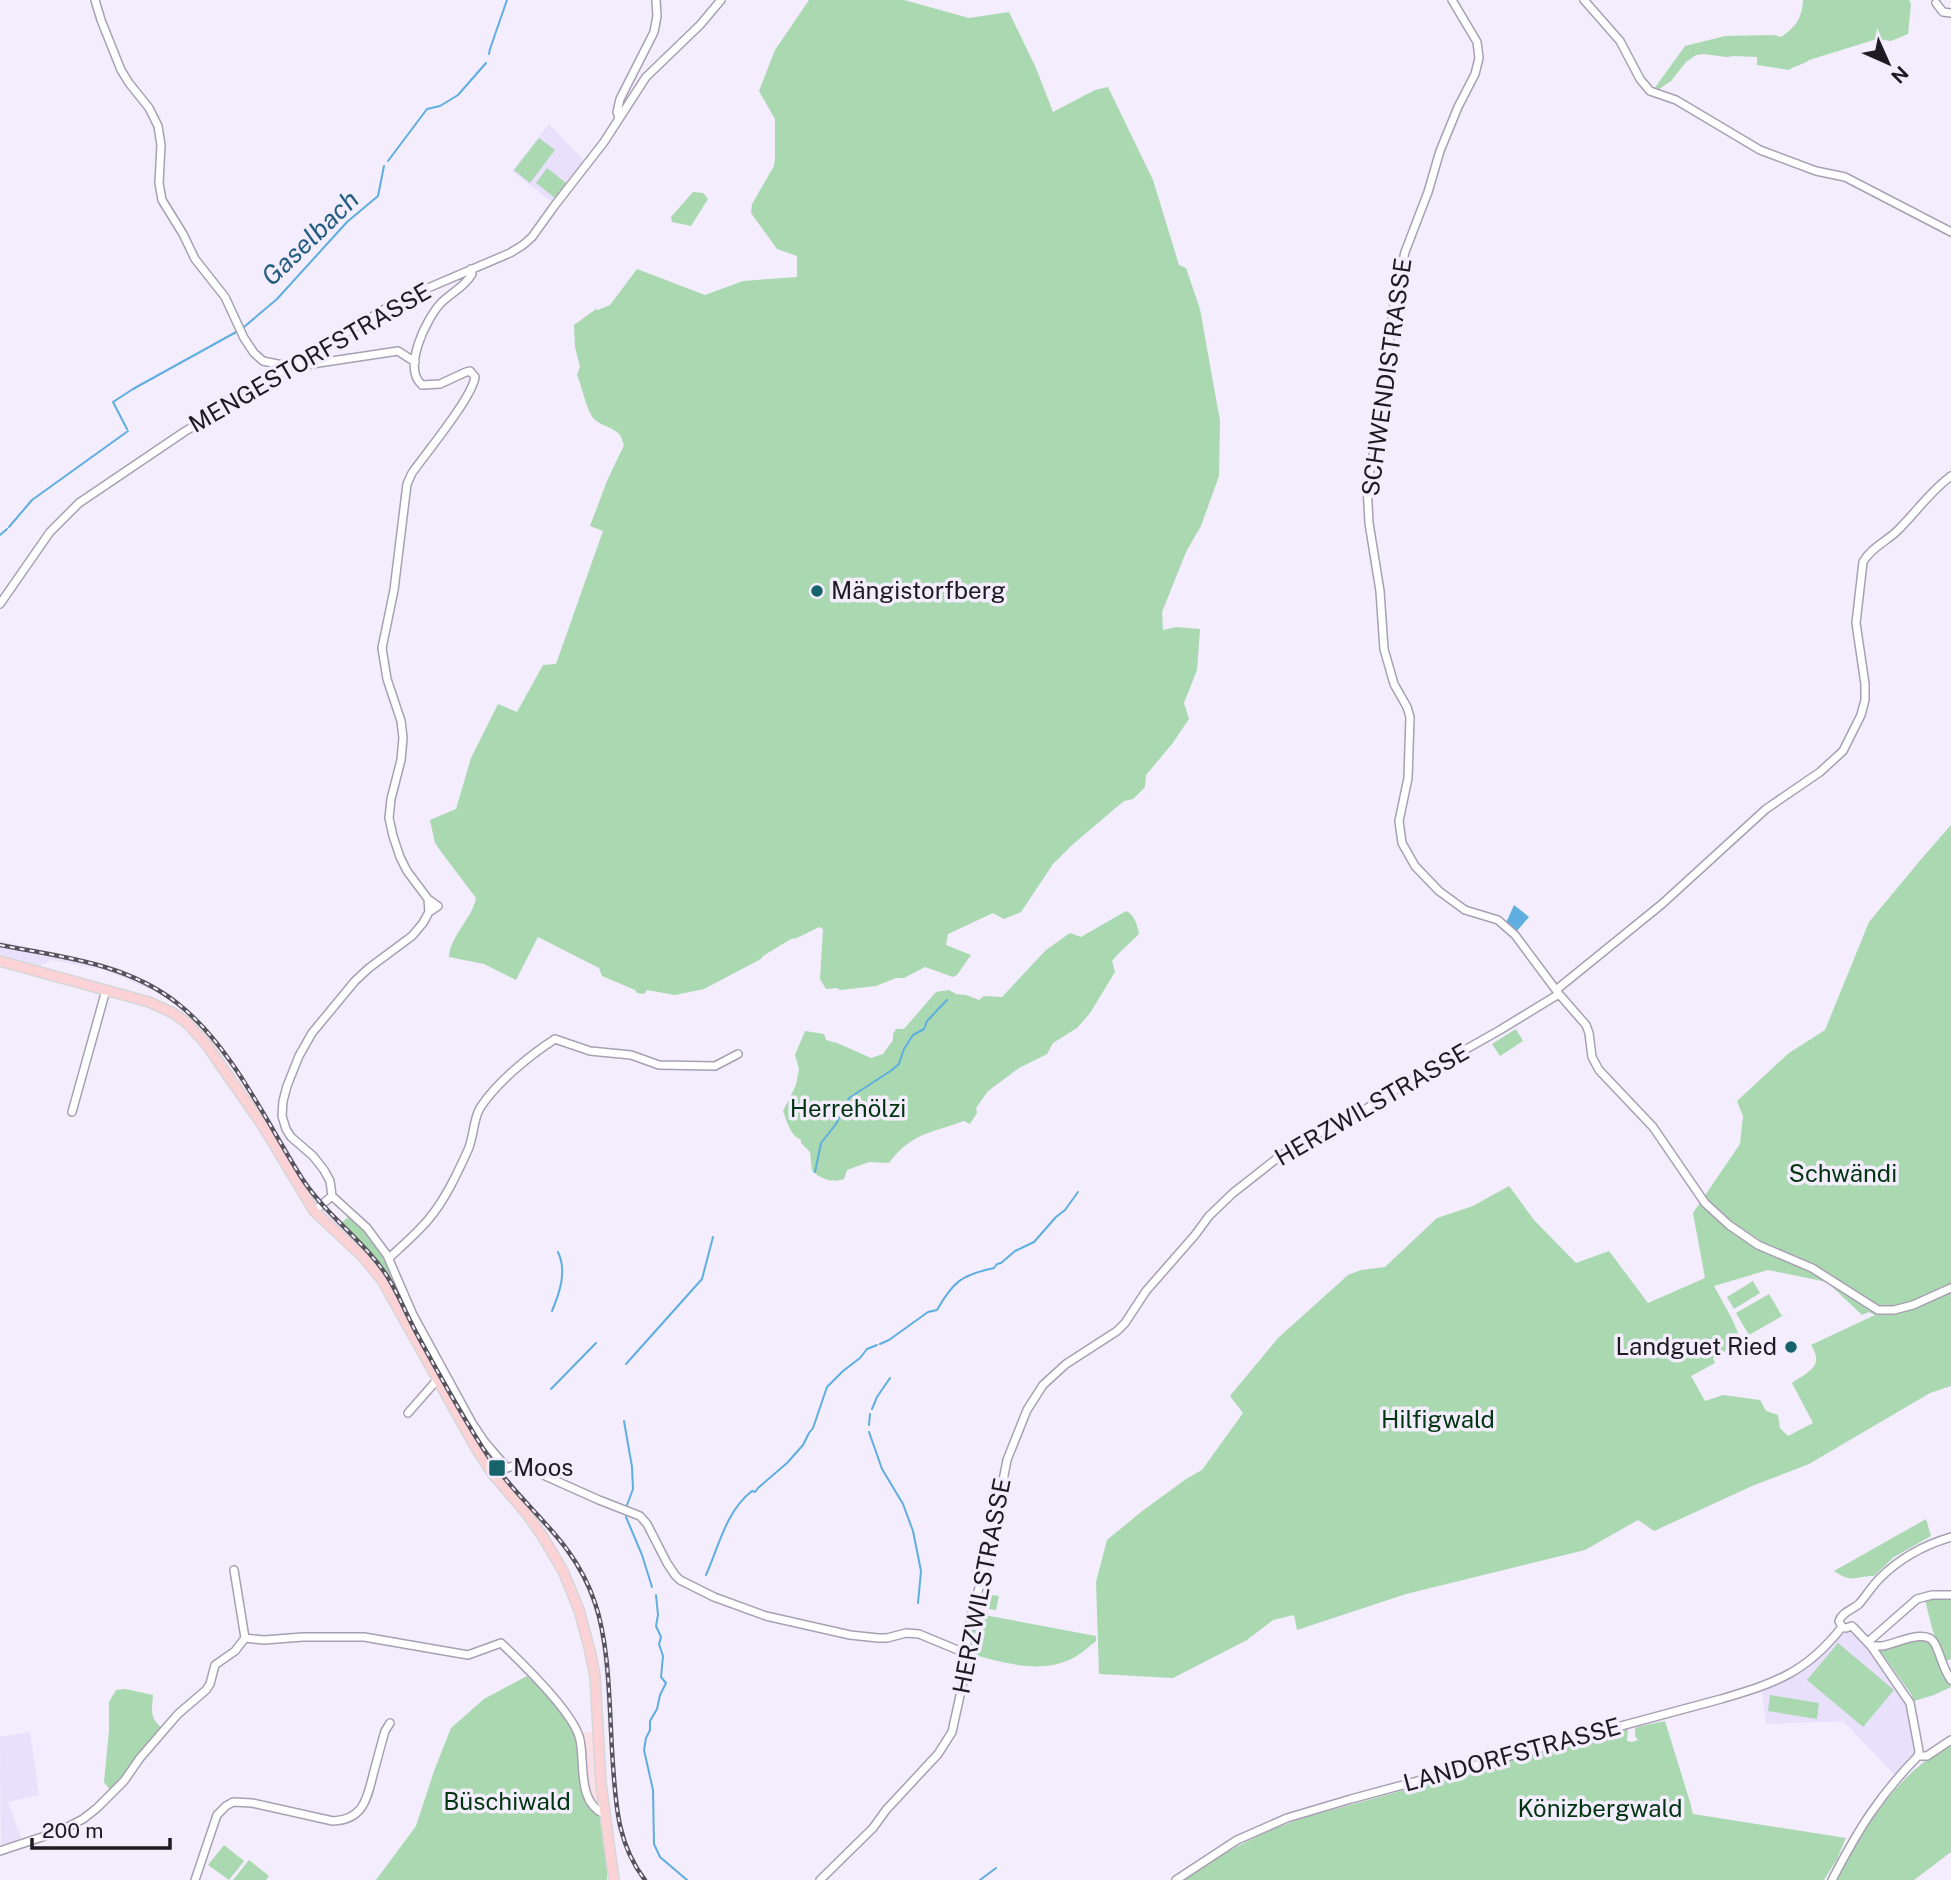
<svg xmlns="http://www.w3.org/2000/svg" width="1951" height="1880" viewBox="0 0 1951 1880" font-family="'Public Sans',sans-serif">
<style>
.built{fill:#e9e0fb}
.industrial{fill:#f9dfe6}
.green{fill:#aad8b0;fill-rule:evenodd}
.water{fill:#5faee0}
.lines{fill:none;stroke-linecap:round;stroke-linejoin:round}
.stream{stroke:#5faee0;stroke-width:2}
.minor-casing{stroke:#a7a0b3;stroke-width:10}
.major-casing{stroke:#d6d6d7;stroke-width:12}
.minor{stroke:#fff;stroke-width:7}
.major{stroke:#fbd3d6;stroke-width:9}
.rail-casing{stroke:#56535c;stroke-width:4.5}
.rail{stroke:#f3edfd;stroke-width:2;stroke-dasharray:5;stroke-linecap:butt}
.poi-dot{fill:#16636c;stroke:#f3edfd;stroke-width:2.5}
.labels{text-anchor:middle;stroke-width:7;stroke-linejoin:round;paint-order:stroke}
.street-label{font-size:24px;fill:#1d1b21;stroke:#f3edfd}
.poi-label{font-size:24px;fill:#1d1b21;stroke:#f3edfd;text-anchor:start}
.park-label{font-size:24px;fill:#003510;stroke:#f3edfd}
.water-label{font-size:26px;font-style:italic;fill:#225c7f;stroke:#f3edfd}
</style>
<rect width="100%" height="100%" fill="#f3edfd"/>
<path class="built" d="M 549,124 L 585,162 L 553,203 L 512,171 Z
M 0,941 L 118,968 L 153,985 L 186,1008 L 205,1026 L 225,1052 L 269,1117 L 312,1189 L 324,1202 L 328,1210 L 372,1255 L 385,1271 L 423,1341 L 487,1450 L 509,1480 L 563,1539 L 577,1559 L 590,1584 L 600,1613 L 606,1644 L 619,1819 L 630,1853 L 647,1880 L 643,1880 L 632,1864 L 623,1845 L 617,1826 L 614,1801 L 602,1645 L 597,1614 L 586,1585 L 574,1561 L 560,1541 L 509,1488 L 486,1458 L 382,1274 L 369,1258 L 319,1207 L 304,1185 L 266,1119 L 222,1054 L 202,1029 L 183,1010 L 152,988 L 149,989 L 105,970 L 51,960 L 36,968 L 0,958 Z
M 1849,1632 L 1869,1647 L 1907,1703 L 1916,1751 L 1913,1757 L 1896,1776 L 1843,1721 L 1766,1724 L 1762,1691 L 1797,1675 L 1807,1668 L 1827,1652 L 1844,1633 Z
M 30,1732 L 39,1795 L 8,1802 L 22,1841 L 1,1848 L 0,1737 Z"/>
<path class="industrial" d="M 594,1732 L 597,1785 L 599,1809 L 593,1803 L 584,1780 L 576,1733 Z"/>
<path class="green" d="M 809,0 L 904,0 L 969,18 L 1009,12 L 1036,68 L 1053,112 L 1095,90 L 1108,87 L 1153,180 L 1179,265 L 1186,268 L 1200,309 L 1220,421 L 1219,476 L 1201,526 L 1186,552 L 1162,612 L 1163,630 L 1177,627 L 1200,629 L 1197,670 L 1184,703 L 1189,719 L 1172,744 L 1146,775 L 1145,787 L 1133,799 L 1124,801 L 1112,811 L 1071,846 L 1053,864 L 1021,912 L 1004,919 L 993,913 L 948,934 L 946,945 L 971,955 L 957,975 L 953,977 L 925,967 L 904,978 L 896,978 L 876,986 L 840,990 L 837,988 L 826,989 L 820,979 L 823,929 L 819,927 L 797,938 L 791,939 L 763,956 L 761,959 L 704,989 L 675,995 L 647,990 L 644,994 L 637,993 L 635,990 L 602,976 L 599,968 L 538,937 L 516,980 L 484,964 L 449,957 C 450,936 472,919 476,898 L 442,853 L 435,843 L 430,820 L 456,809 L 471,758 L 498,704 L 517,712 L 543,665 L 556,664 L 603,531 L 590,526 L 607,481 L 624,445 C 622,441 622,437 619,434 C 613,427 601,426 594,419 C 587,411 582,387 577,375 L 580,367 L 575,347 L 574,325 L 596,309 L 598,310 L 610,305 L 637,269 L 705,295 L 743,281 L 797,277 L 797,256 L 777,249 L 751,213 L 752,204 L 774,166 L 775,158 L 775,119 L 759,91 L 775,50 Z
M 1803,0 L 1909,0 L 1911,4 L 1908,34 L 1891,41 L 1877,39 L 1809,60 C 1803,65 1796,65 1789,70 L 1757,65 L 1757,57 L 1734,56 L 1727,57 L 1704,54 L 1696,55 L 1686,62 L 1671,81 L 1655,92 L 1654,89 L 1685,46 L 1725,36 L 1774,35 L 1781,37 C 1796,27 1802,18 1803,0 Z
M 539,138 L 555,150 L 530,183 L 514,170 Z
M 547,168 L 566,183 L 555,198 L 536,183 Z
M 693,192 L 703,193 L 708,199 L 691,226 L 672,222 L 671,217 Z
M 1951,825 L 1951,1386 L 1930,1393 L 1809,1464 L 1752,1486 L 1654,1531 L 1638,1520 L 1585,1550 L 1406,1594 L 1297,1630 L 1294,1615 L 1273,1620 L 1247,1640 L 1173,1678 L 1099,1674 L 1096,1582 L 1107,1540 L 1141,1512 L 1186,1479 L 1202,1470 L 1243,1413 L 1230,1396 L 1278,1338 L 1348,1275 L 1361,1270 L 1385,1267 L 1437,1218 L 1473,1206 L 1509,1186 L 1534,1220 L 1576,1263 L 1609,1251 L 1648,1303 L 1705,1278 L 1693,1213 L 1740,1144 L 1743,1116 L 1737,1101 L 1789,1053 L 1825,1030 L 1869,922 L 1923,857 ZM 1768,1270 L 1827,1282 L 1862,1315 L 1869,1312 L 1875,1315 L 1811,1345 C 1825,1366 1808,1372 1792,1383 L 1813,1423 L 1788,1436 L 1780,1428 L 1778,1415 L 1766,1411 L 1760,1400 L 1723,1395 L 1705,1401 L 1691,1376 L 1715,1363 L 1713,1358 L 1734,1346 L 1740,1337 L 1731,1317 L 1714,1286 Z
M 1126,911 C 1135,915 1137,925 1139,934 C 1129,944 1121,950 1112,961 L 1115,972 L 1090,1013 L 1077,1028 L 1053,1043 L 1047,1054 L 1019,1068 L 988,1091 L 976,1108 L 977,1113 L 970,1124 L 964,1121 C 931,1133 911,1133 889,1163 L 869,1162 L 847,1170 L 844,1179 C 832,1183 821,1179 812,1171 L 810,1152 L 801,1143 L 801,1140 C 790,1135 787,1122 783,1111 L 796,1085 L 799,1069 L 795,1055 L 805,1031 L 824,1034 L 826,1040 L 837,1043 L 871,1058 L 883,1054 L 893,1040 L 893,1034 L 896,1029 L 904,1029 L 936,992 L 949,990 L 956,994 L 966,995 L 979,1000 L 984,996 L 1002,997 L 1046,950 L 1070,933 L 1081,937 Z
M 1516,1029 L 1523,1041 L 1500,1056 L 1492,1044 Z
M 351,1215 L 381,1249 L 406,1303 L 404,1304 C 385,1269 369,1251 341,1223 Z
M 1753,1281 L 1760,1293 L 1734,1309 L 1727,1297 Z
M 1769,1294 L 1782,1316 L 1749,1335 L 1736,1313 Z
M 1926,1519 L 1931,1536 L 1894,1557 L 1874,1576 C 1854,1576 1853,1584 1834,1571 Z
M 984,1594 L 999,1596 L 996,1610 L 982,1608 Z
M 1951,1597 L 1951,1659 L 1944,1662 L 1932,1628 L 1925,1600 Z
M 974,1613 L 1096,1636 L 1096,1641 C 1087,1648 1079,1656 1069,1660 C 1037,1674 1002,1662 970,1654 L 969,1652 L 970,1633 L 973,1632 L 970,1630 Z
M 1919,1639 L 1931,1642 C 1937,1657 1940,1670 1951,1683 L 1951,1687 L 1934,1695 L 1914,1701 L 1911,1694 L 1879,1649 Z
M 1838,1643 L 1894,1690 L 1863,1727 L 1807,1680 Z
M 527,1676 C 542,1690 555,1703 567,1720 C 570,1724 574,1729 576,1734 C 582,1755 576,1802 600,1815 L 607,1862 L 607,1880 L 376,1880 L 416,1826 L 434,1771 L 451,1728 L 484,1699 Z
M 125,1689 L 153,1695 C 152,1712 149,1717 163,1729 L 113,1794 L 104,1782 L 109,1731 L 109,1702 L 116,1690 Z
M 1770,1695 L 1819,1703 L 1817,1719 L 1768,1711 Z
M 1665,1721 L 1690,1802 L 1693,1814 L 1846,1838 L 1837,1859 L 1824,1880 L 1182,1880 C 1223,1853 1256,1834 1303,1818 L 1617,1731 L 1628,1728 L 1627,1741 L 1632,1742 L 1638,1740 L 1635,1736 L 1635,1729 L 1637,1727 Z
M 1951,1743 L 1951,1852 L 1914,1880 L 1837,1880 C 1866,1823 1895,1777 1951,1743 Z
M 224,1845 L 244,1861 L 229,1880 L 208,1865 Z
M 249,1860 L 269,1876 L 266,1880 L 233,1880 Z"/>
<path class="water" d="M 1514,905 L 1529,917 L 1516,932 L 1506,923 Z"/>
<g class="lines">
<path class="stream" d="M 489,54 L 490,49 L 507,0
M 388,161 L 427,109 L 440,106 L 458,95 L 486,63
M 244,327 L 277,299 L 347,222 L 378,196 L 384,166
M 127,429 L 113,402 L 133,389 L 238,331
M 9,527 L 32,500 L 128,431
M 0,535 L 7,529
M 815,1172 L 821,1143 L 836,1124 L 849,1098 L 892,1070 L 899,1064 L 904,1049 L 913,1035 L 924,1029 L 927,1021 L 947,1000
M 552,1311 C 560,1292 567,1271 558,1252
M 880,1344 L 889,1340 L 928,1312 L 937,1310 C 953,1282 961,1275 994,1268 L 997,1264 L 1001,1263 L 1015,1251 L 1034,1242 L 1056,1217 L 1065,1210 L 1078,1192
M 626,1364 L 702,1279 L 713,1237
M 551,1389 L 596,1343
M 872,1409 L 877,1397 L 890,1378
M 624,1421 L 632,1467 L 633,1489 L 627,1505
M 869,1425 L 870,1414
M 869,1432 L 882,1469 L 903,1504 L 913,1531 L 921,1571 L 918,1603
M 626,1517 L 642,1555 L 652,1587
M 706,1575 C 719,1546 726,1511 752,1491 L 755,1492 L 758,1488 L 787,1463 L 803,1445 L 809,1433 L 813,1428 L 827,1387 L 843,1371 L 860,1358 L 867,1349 L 877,1345
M 656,1595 L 658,1615 L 656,1626 L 661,1637 L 659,1644 L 663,1656 L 661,1677 L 666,1683 L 660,1695 L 657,1709 L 650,1721 L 650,1730 L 646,1738 L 644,1750 L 653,1790 L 654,1844 L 660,1857 L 687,1880
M 980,1880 L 996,1868"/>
<g class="minor-casing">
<path id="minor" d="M 95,0 L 101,20 L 121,70 L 129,83 L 149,108 L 158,126 L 161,145 L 159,183 L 162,200 L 183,234 L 195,259 L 225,297 L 244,338 L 254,353 L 263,361 L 292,367 L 398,351 L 415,362
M 1452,0 L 1477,42 L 1479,58 L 1475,74 L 1458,107 L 1440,151 L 1428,192 L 1405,252 L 1396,290 L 1390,334 L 1385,397 L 1367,485 L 1369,523 L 1380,591 L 1384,649 L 1394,684 L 1407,707 L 1410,717 L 1408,778 L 1399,821 L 1402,843 L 1415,866 L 1439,891 L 1465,910 L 1498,920 L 1515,935 L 1559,994 L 1586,1025 L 1589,1033 L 1592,1057 L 1599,1070 L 1653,1127 L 1705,1203 L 1729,1225 L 1758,1245 L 1812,1268 L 1878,1310 L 1894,1310 L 1913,1305 L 1951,1288
M 1584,0 L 1620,41 L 1640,79 L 1650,91 L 1676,100 L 1760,150 L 1816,171 L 1845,177 L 1951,232
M 1936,3 L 1943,12 L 1951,13
M 619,118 L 617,112 L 620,99 L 654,32 L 657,16 L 656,0
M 471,269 L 472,274 C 464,288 450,293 440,304 C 426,320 402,368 422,385 L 440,384 L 466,372 L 470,371 L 475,377 C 472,398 426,453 412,473 L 407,484 L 394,590 L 382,648 L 387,679 L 401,721 L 403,738 L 401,760 L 391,799 L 389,818 L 393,836 L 400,857 L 407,871 L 428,899 L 429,912 L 423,923 L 412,936 L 369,968 L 355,981 L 312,1033 L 299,1056 L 287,1086 L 283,1101 L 282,1116 L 286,1129 L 291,1137 L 313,1156 L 324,1170 L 330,1181 L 332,1196 L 367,1228 L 387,1255 L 413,1315 L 472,1423 L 484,1441 L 507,1468 L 516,1465 L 523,1466 L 599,1500 L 640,1516 L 647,1524 L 667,1563 L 675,1575 L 680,1580 L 714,1597 L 766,1616 L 850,1635 L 878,1638 L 887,1638 L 906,1633 L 919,1634 L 965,1653
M 0,604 L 50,532 L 79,503 L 184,432 L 388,307 L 421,291 L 510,253 L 523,245 L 532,237 L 555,205 L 604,142 L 646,77 L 700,25 L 721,0
M 428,899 L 438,906 L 429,912
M 1556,990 L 1662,904 L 1766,809 L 1820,772 L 1843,751 L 1861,715 L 1865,700 L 1865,684 L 1856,623 L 1863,562 C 1870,549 1885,542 1896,532 C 1915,514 1929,492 1951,476
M 72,1112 L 106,990
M 314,1211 L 332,1196
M 389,1258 C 402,1246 416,1234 428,1220 C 445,1200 457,1174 468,1150 C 474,1136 473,1120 480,1108 C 496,1083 530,1055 555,1039 L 590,1051 L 631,1055 L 659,1065 L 715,1066 L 738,1054
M 408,1413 L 437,1380
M 234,1570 L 245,1638
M 1842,1627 L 1839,1621 C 1842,1612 1852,1610 1859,1604 C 1866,1596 1872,1586 1880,1578 C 1900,1558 1924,1545 1951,1537
M 245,1638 L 264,1640 L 303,1637 L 364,1637 L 468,1655 L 501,1643 C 521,1662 575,1714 580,1740 C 585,1763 577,1802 604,1814
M 1868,1642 L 1917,1599 L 1932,1595 L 1951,1595
M 1871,1646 C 1873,1646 1880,1646 1882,1646 C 1896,1644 1927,1627 1935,1644 C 1941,1656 1943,1669 1951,1680
M 1918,1756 L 1927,1756 L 1951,1740
M 0,1851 L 60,1831 L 83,1819 L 97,1808 L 124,1781 L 140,1758 L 178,1714 L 206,1690 L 210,1684 L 215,1665 L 235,1651 L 245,1638
M 195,1880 L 217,1815 L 226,1806 L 233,1802 L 252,1803 L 333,1821 C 363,1820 367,1799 373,1775 C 377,1760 381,1745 385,1731 L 390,1723
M 820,1880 L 873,1828 L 886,1810 L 938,1754 L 952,1732 L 966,1668 L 965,1653 L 970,1620 L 989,1552 L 1007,1460 L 1027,1410 L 1043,1385 L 1066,1364 L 1117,1331 L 1125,1323 L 1146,1291 L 1195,1235 L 1209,1216 L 1233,1193 L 1280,1156 L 1312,1136 L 1357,1115 L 1401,1086 L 1500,1030 L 1559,994
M 1176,1880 L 1237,1840 L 1287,1818 L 1351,1799 L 1721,1699 C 1775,1683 1806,1673 1842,1627 L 1846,1628 L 1852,1626
M 1832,1880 C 1858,1830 1878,1797 1918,1756 L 1919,1751 L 1910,1703 L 1871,1646 L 1852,1626"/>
</g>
<g class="major-casing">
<path id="major" d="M 0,961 L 149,1002 L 173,1013 L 187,1023 L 206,1044 L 263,1126 L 314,1211 L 363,1257 L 382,1280 L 476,1448 L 492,1473 L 527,1514 L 543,1537 L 563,1571 L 579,1610 L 590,1651 L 595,1676 L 601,1784 L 614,1880"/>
</g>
<use href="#minor" class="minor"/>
<use href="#major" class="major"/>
<g class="rail-casing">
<path id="rail" d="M 0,945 C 61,957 126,963 177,1003 C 232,1046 266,1122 303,1180 C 327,1216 364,1241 387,1276 C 399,1295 407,1316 418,1336 C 440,1376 463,1418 488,1456 C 524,1510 573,1537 595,1603 C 611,1650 609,1715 613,1765 C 616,1807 618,1845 645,1880"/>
</g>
<use href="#rail" class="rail"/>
</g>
<g class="poi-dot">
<circle cx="817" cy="591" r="7"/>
<circle cx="1791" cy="1347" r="7"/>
<rect x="488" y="1459" width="18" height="18" rx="3.5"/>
</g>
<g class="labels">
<g class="street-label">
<text transform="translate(310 358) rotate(-30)" y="8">MENGESTORFSTRASSE</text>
<text transform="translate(1387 377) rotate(-82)" y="8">SCHWENDISTRASSE</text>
<text transform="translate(1372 1105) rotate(-30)" y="8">HERZWILSTRASSE</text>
<text transform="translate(982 1586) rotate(-79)" y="8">HERZWILSTRASSE</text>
<text transform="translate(1512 1755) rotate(-15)" y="8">LANDORFSTRASSE</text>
</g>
<g class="poi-label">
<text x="831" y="599">Mängistorfberg</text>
<text x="1777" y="1355" text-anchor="end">Landguet Ried</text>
<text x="513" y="1476">Moos</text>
</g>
<g class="park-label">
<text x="848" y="1117">Herrehölzi</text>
<text x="1843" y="1182">Schwändi</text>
<text x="1438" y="1428">Hilfigwald</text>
<text x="507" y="1810">Büschiwald</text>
<text x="1600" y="1817">Könizbergwald</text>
</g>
<g class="water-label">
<text transform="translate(310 238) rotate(-44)" y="9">Gaselbach</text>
</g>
</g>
<g transform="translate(1888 63) rotate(135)" stroke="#f3edfd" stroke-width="5" paint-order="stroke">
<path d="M0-5L12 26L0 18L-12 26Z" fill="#1d1b21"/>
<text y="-10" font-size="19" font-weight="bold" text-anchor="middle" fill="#1d1b21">N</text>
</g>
<path d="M32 1838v10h138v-10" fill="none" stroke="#1d1b21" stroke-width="3.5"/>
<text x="42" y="1838" font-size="21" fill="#1d1b21" stroke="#f3edfd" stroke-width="5" paint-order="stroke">200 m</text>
</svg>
